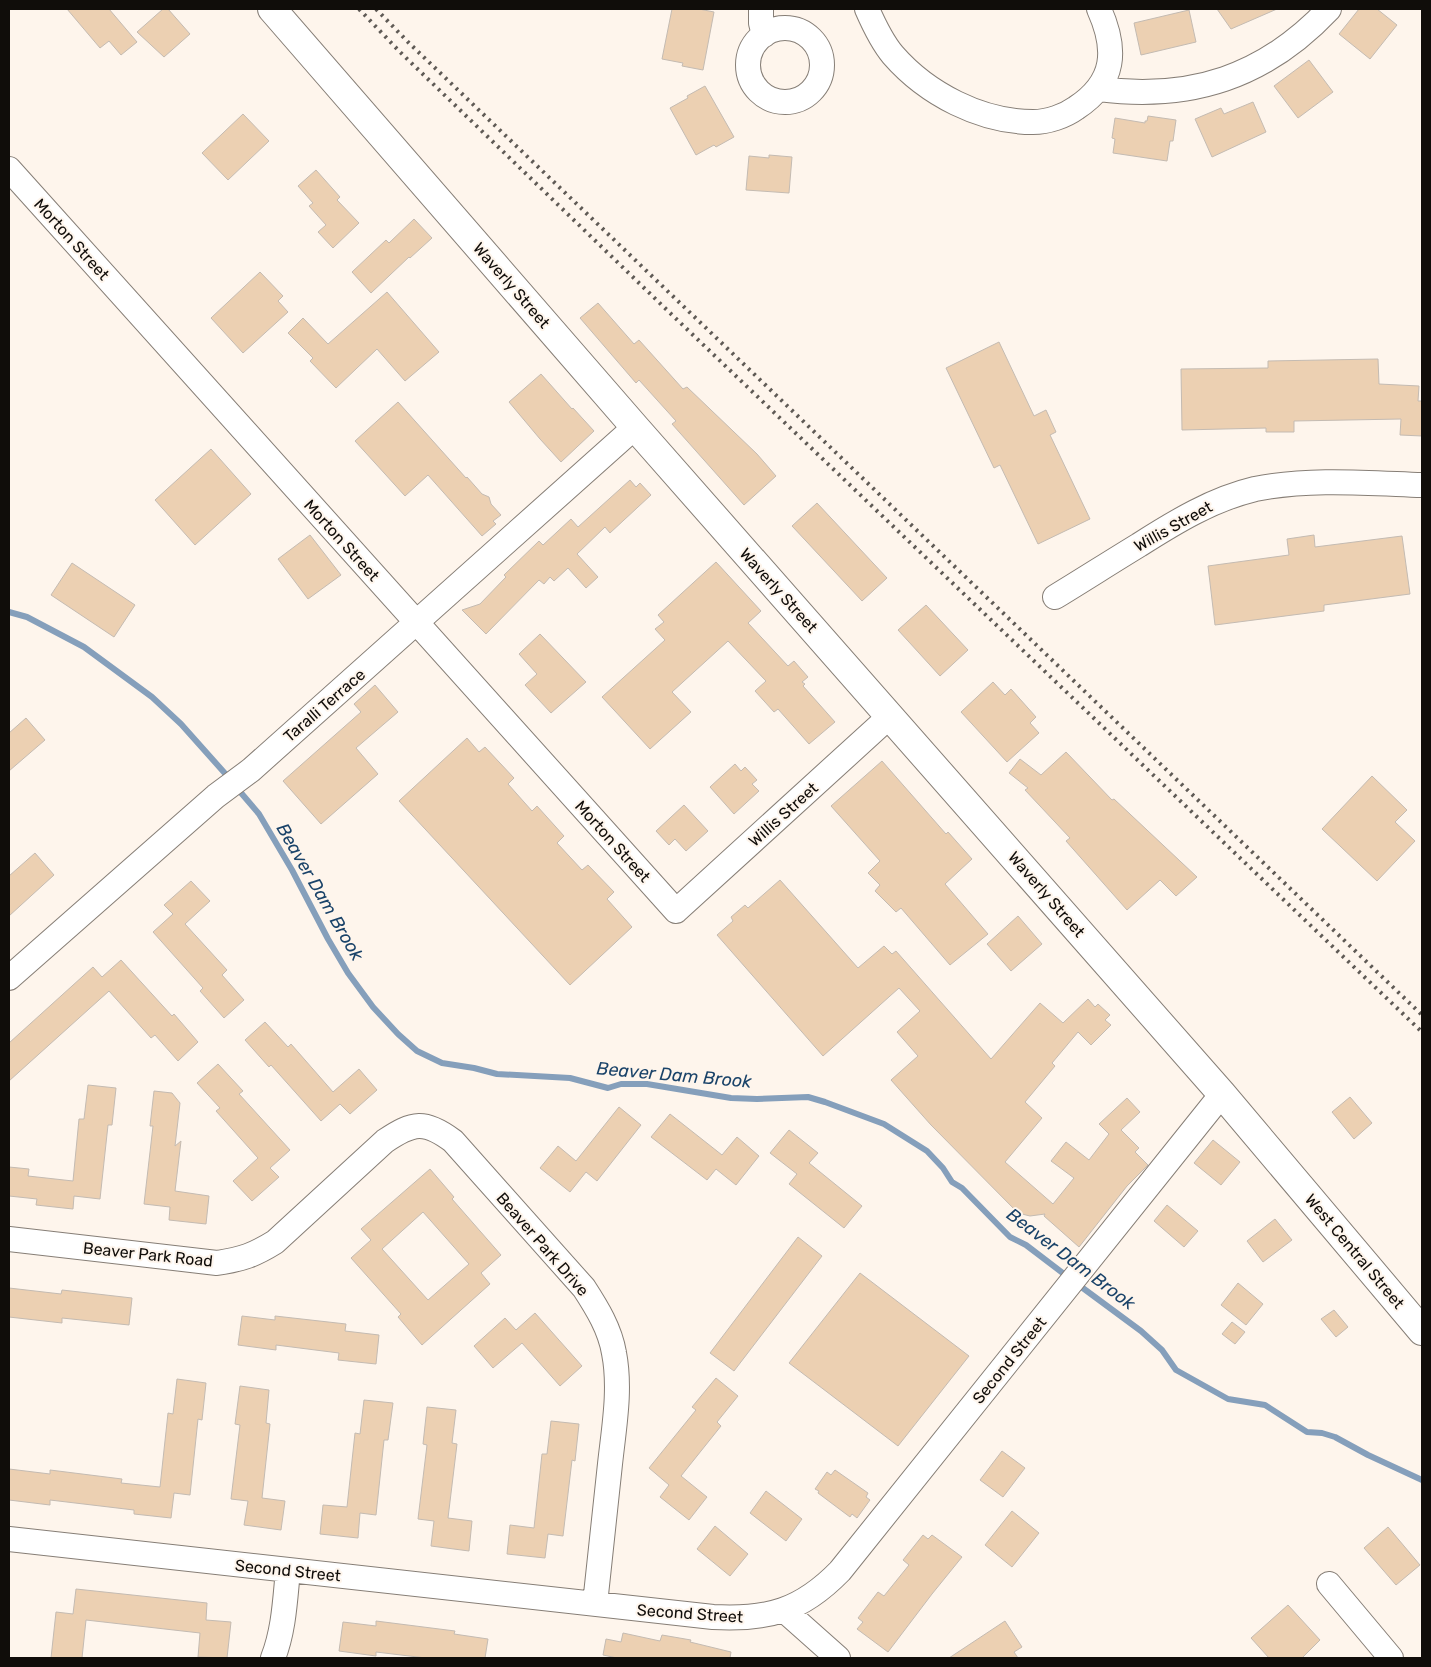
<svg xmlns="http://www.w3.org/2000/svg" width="1431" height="1667" viewBox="0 0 1431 1667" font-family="Rubik,sans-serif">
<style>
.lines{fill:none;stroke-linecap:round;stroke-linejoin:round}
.stream{stroke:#859fbb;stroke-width:6}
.building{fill:#ecd0b2;stroke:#c4bbb2;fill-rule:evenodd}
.street-casing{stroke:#867e76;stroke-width:26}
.secondary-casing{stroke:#867e76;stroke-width:30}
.street{stroke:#fff;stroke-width:24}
.secondary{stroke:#fff;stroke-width:28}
.rail{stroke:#5f5a55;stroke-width:4;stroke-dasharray:2.5 5;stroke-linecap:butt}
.labels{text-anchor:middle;stroke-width:4;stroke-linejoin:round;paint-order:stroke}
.street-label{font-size:16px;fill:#100d0a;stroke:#fef5ec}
.water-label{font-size:18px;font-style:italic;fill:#1a4369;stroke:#fef5ec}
</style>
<rect width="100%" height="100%" fill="#fef5ec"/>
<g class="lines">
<path class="stream" d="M 9,612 L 27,617 L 84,647 L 152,697 L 181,724 L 230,779
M 236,787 L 259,814 L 292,870 L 328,939 L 348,973 L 373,1007 L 398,1034 L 417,1051 L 442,1063 L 474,1068 L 497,1074 L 570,1078 L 608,1088 L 621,1084 L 647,1084 L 731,1098 L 757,1099 L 808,1097 L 825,1102 L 884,1124 L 927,1151 L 943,1168 L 952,1182 L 962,1188 L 1010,1237 L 1026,1245 L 1068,1277
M 1076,1283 L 1141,1331 L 1162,1350 L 1176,1370 L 1228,1399 L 1265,1405 L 1307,1432 L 1322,1433 L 1335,1437 L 1368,1455 L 1422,1480"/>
</g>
<path class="building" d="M 67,9 L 109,9 L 137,42 L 121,55 L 109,41 L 100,48 Z
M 163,9 L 168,9 L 190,34 L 164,57 L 137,32 Z
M 672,9 L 699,9 L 714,12 L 703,70 L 682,66 L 683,63 L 662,59 Z
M 1217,9 L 1277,9 L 1231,29 Z
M 1359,9 L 1377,9 L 1397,25 L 1370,59 L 1339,34 Z
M 1189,10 L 1196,42 L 1141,55 L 1134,23 Z
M 1309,60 L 1333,92 L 1298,118 L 1274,86 Z
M 705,86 L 734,137 L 716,147 L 714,145 L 696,155 L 670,108 L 688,98 L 687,96 Z
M 1253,102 L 1266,132 L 1212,157 L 1195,119 L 1221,108 L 1224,114 Z
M 243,114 L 269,141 L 228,180 L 202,153 Z
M 1148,116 L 1176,120 L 1173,141 L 1170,141 L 1167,161 L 1113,153 L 1115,139 L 1112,138 L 1115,118 L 1145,123 L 1145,121 L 1147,121 Z
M 769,155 L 792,157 L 789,193 L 746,190 L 749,156 L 769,158 Z
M 316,170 L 340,197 L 337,200 L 359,223 L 333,248 L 318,232 L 326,225 L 309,206 L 313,203 L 298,186 Z
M 414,219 L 432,238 L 410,258 L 409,257 L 371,293 L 352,272 L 386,240 L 389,243 Z
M 260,272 L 283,296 L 278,301 L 288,312 L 243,353 L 211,318 Z
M 387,292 L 439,352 L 405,381 L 377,349 L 336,388 L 310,361 L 313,358 L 288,333 L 303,318 L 328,344 Z
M 598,303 L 634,344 L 639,340 L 683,389 L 687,387 L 757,454 L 776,476 L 744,505 L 672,424 L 676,421 L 639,380 L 636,383 L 580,318 Z
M 999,342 L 1034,416 L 1046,410 L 1056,432 L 1050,435 L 1090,519 L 1038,544 L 1000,465 L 994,468 L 946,368 Z
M 1378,359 L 1379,384 L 1419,386 L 1418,401 L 1422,401 L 1422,436 L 1400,435 L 1401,419 L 1294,421 L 1294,432 L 1266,432 L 1266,428 L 1182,430 L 1181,369 L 1268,368 L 1268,361 Z
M 541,374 L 572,409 L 573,408 L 594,431 L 561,462 L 540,439 L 509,402 Z
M 398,402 L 466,478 L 467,477 L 482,494 L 489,497 L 491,504 L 501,515 L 493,521 L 496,524 L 482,536 L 428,475 L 405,496 L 355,441 Z
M 211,449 L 251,494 L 195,545 L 155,500 Z
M 630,480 L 636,487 L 640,483 L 651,495 L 610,533 L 605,527 L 577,554 L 598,577 L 586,588 L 568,568 L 554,581 L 550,577 L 544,584 L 539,580 L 486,634 L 462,610 L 480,604 L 506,577 L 504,575 L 539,541 L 543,545 L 571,519 L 578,527 Z
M 817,503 L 887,578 L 862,601 L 792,526 Z
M 310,535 L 341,575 L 308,599 L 278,559 Z
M 1314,535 L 1315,547 L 1402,536 L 1410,594 L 1324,605 L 1324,611 L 1215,625 L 1208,566 L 1289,555 L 1287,539 Z
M 716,562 L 761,611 L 748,623 L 788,666 L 794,661 L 808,677 L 802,682 L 805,684 L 803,686 L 835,722 L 809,744 L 778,709 L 774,712 L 755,691 L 766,681 L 728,641 L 672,692 L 691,712 L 650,749 L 602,697 L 665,640 L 655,629 L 664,622 L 658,615 Z
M 72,563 L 135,605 L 114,637 L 51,595 Z
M 926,605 L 968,650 L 940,676 L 898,630 Z
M 540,634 L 586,682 L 551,713 L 525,685 L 537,674 L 519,654 Z
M 993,682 L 1005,695 L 1011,689 L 1036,717 L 1030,723 L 1039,733 L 1007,762 L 961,712 Z
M 375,685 L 398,712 L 356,748 L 378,774 L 321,824 L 283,781 L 361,712 L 354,704 Z
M 26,718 L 45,740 L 9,771 L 9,733 Z
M 467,738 L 479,752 L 485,747 L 514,778 L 508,784 L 532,811 L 537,806 L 564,836 L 557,843 L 582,870 L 588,865 L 614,892 L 607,899 L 632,927 L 570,985 L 399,801 Z
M 1066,752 L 1112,800 L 1114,799 L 1197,877 L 1176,896 L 1160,880 L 1127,910 L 1066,841 L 1070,838 L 1025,790 L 1028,788 L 1009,773 L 1020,759 L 1041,775 Z
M 882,761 L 946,834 L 948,832 L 972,859 L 945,884 L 988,934 L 950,965 L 901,908 L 896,912 L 875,891 L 880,885 L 868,873 L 880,861 L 831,806 Z
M 735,764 L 741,771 L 745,767 L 757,780 L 752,784 L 759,791 L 734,814 L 710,787 Z
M 1372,776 L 1407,810 L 1395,822 L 1415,841 L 1377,881 L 1322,829 Z
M 684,805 L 708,831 L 686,851 L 675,839 L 669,845 L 656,831 Z
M 35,853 L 54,875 L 9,916 L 9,876 Z
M 780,880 L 858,968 L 884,946 L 892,954 L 896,951 L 991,1059 L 1040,1003 L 1063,1023 L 1088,999 L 1095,1007 L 1098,1004 L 1110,1015 L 1105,1020 L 1111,1025 L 1091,1045 L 1078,1032 L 1052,1063 L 1055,1066 L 1025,1102 L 1042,1118 L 1005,1162 L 1053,1204 L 1074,1178 L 1051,1161 L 1066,1142 L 1089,1160 L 1109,1134 L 1099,1124 L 1127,1098 L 1140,1112 L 1121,1130 L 1139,1148 L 1135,1152 L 1148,1165 L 1127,1186 L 1079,1247 L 1044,1216 L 1045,1214 L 1030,1216 L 1018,1213 L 931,1125 L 891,1080 L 918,1056 L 897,1032 L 920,1011 L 899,988 L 823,1056 L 717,935 L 733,921 L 731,917 L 745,905 L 748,908 Z
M 191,881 L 210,901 L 185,924 L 227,970 L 222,975 L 244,1000 L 224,1018 L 200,991 L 203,988 L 153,932 L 173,914 L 164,905 Z
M 1018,916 L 1042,944 L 1011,971 L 987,944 Z
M 121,960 L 172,1016 L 174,1014 L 198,1042 L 178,1061 L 155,1035 L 151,1038 L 109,991 L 9,1081 L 9,1043 L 93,967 L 102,977 Z
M 265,1022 L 288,1047 L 291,1044 L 333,1092 L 359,1069 L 377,1090 L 350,1114 L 340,1104 L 321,1121 L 271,1065 L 269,1067 L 245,1040 Z
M 218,1064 L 243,1091 L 239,1094 L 290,1150 L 270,1168 L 279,1177 L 252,1201 L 233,1181 L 258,1158 L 216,1111 L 220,1108 L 197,1083 Z
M 88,1085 L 116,1088 L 112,1125 L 108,1125 L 100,1199 L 74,1196 L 73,1209 L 36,1205 L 37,1199 L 9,1196 L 9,1167 L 29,1169 L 28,1176 L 73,1181 L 79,1119 L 84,1119 Z
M 154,1091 L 172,1093 L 180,1103 L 175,1146 L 181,1141 L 175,1191 L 209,1196 L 206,1224 L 169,1220 L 170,1207 L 144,1204 L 153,1126 L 150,1126 Z
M 1350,1097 L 1372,1123 L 1354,1139 L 1332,1112 Z
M 619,1107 L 641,1125 L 597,1181 L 586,1172 L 570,1192 L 540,1168 L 558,1146 L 576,1161 Z
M 670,1114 L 722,1155 L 737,1137 L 759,1156 L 736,1185 L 716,1169 L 707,1180 L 651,1137 Z
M 789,1130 L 818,1153 L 809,1163 L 862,1206 L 844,1228 L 789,1184 L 797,1174 L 770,1153 Z
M 1213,1140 L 1240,1162 L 1221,1185 L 1194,1163 Z
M 430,1169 L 454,1197 L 452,1199 L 501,1255 L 481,1273 L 490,1284 L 422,1345 L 398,1317 L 401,1314 L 351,1258 L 371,1240 L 361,1229 ZM 423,1212 L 469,1264 L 428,1300 L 382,1249 Z
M 1167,1205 L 1198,1231 L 1184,1247 L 1154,1221 Z
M 1275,1219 L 1292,1240 L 1263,1262 L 1247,1241 Z
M 798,1237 L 822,1256 L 734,1371 L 710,1353 Z
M 860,1273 L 969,1356 L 898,1446 L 789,1363 Z
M 1238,1283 L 1263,1304 L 1246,1325 L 1221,1305 Z
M 9,1288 L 61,1294 L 62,1290 L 132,1298 L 129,1325 L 62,1318 L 62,1323 L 9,1317 Z
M 1334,1310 L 1348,1327 L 1336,1337 L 1321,1319 Z
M 535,1313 L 582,1366 L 560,1386 L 522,1343 L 493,1368 L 474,1346 L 505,1318 L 516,1330 Z
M 242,1316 L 275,1320 L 275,1316 L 346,1324 L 345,1331 L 379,1335 L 376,1364 L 338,1360 L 339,1353 L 276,1345 L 276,1350 L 238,1345 Z
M 1232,1322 L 1245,1332 L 1235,1344 L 1222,1334 Z
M 716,1378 L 738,1396 L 717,1422 L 721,1426 L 681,1476 L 707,1497 L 689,1520 L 660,1497 L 669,1485 L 649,1468 L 696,1410 L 692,1407 Z
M 177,1379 L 206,1383 L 202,1420 L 198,1419 L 190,1495 L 174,1493 L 171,1518 L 134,1514 L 134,1510 L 50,1500 L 50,1505 L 9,1500 L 9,1469 L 50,1474 L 50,1470 L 122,1479 L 121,1483 L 160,1487 L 168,1413 L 173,1414 Z
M 240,1386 L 269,1390 L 266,1423 L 270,1424 L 262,1498 L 285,1501 L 281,1530 L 244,1525 L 248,1501 L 231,1499 L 240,1425 L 235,1424 Z
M 364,1400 L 393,1403 L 388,1440 L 384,1440 L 376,1515 L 360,1513 L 358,1538 L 320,1534 L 323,1505 L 347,1507 L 355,1433 L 360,1434 Z
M 427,1407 L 456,1410 L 452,1443 L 457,1444 L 448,1518 L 472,1521 L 469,1551 L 431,1546 L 434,1521 L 418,1519 L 427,1445 L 423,1444 Z
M 551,1421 L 579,1424 L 575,1461 L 572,1460 L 563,1536 L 548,1534 L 545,1558 L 507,1554 L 510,1525 L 534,1528 L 542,1454 L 547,1454 Z
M 1002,1451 L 1025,1468 L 1003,1497 L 980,1480 Z
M 835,1470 L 868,1493 L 866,1497 L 870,1500 L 857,1518 L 852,1514 L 850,1517 L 818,1493 L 819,1491 L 815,1489 L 827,1472 L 831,1475 Z
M 766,1491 L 802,1519 L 786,1541 L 750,1513 Z
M 1012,1511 L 1039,1533 L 1012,1567 L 985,1545 Z
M 715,1526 L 748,1554 L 730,1576 L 697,1549 Z
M 1388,1527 L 1420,1565 L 1396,1585 L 1364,1548 Z
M 923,1535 L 928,1539 L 932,1535 L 962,1557 L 932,1594 L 888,1652 L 857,1629 L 863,1622 L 858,1618 L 878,1592 L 884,1596 L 909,1565 L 903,1560 Z
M 76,1589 L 207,1603 L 206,1620 L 231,1622 L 227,1658 L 198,1657 L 200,1633 L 86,1620 L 82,1658 L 51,1658 L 56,1612 L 73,1614 Z
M 1288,1605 L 1320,1640 L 1302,1658 L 1269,1658 L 1251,1638 Z
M 376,1621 L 455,1631 L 454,1634 L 488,1639 L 485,1658 L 426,1658 L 376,1652 L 376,1656 L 339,1651 L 343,1622 L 376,1626 Z
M 1005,1621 L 1022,1647 L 1014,1652 L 1018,1658 L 949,1658 Z
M 623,1633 L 660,1641 L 662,1635 L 691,1640 L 690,1642 L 731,1652 L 730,1658 L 617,1658 L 603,1655 L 606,1639 L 621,1642 Z"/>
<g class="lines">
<g class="street-casing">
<path id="street" d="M 761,9 L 761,23 L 764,35
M 867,9 C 874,25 882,42 893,55 C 927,94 981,122 1033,122 C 1048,122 1065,116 1076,108 C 1116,82 1117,49 1099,9
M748 65a37 37 0 1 1 74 0a37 37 0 1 1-74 0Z
M 1099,89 C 1191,101 1265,77 1329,9
M 9,169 L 676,911 L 890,716
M 1055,597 C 1083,580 1111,562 1139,545 C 1175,522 1213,499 1255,489 C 1310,478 1367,483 1422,485
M 9,978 L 216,796 L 251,770 L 635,427
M 9,1239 L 217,1263 C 243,1259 254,1255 275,1242 L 385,1141 C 413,1122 425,1120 453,1141 L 584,1288 C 597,1308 610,1329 614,1353 C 621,1389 614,1427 610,1464 C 605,1510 600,1557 595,1604
M 9,1539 L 713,1617 C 768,1620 801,1611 840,1571 L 1222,1094
M 1329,1584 L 1391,1658
M 784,1610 L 838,1658
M 273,1658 C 284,1630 285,1600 288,1570"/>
</g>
<g class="secondary-casing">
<path id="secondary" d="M 272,9 L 635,427 L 1222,1094 L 1422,1331"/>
</g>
<use href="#street" class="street"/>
<use href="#secondary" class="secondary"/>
<path class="rail" d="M 359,9 L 400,52 L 669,312 L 1422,1032
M 376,9 L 409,43 L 1422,1015"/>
</g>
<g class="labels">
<g class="street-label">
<text transform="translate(72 239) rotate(48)" y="6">Morton Street</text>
<text transform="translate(512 285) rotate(49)" y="6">Waverly Street</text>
<text transform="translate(1173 526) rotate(-29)" y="6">Willis Street</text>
<text transform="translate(342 540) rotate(48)" y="6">Morton Street</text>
<text transform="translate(779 590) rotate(48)" y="6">Waverly Street</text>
<text transform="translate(324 705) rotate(-41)" y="6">Taralli Terrace</text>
<text transform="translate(783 814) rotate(-42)" y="6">Willis Street</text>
<text transform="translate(613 841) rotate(48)" y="6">Morton Street</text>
<text transform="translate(1047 894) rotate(49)" y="6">Waverly Street</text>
<text transform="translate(543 1244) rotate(49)" y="6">Beaver Park Drive</text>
<text transform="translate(1355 1251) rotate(50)" y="6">West Central Street</text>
<text transform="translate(148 1254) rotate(6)" y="6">Beaver Park Road</text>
<text transform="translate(1009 1360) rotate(-51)" y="6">Second Street</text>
<text transform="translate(288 1570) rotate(6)" y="6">Second Street</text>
<text transform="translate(690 1613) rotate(4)" y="6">Second Street</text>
</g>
<g class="water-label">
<text transform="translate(320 892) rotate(60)" y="6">Beaver Dam Brook</text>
<text transform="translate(674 1075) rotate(5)" y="6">Beaver Dam Brook</text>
<text transform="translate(1071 1259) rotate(37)" y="6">Beaver Dam Brook</text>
</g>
</g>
<rect width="1431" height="1667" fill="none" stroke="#100d0a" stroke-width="20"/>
</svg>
